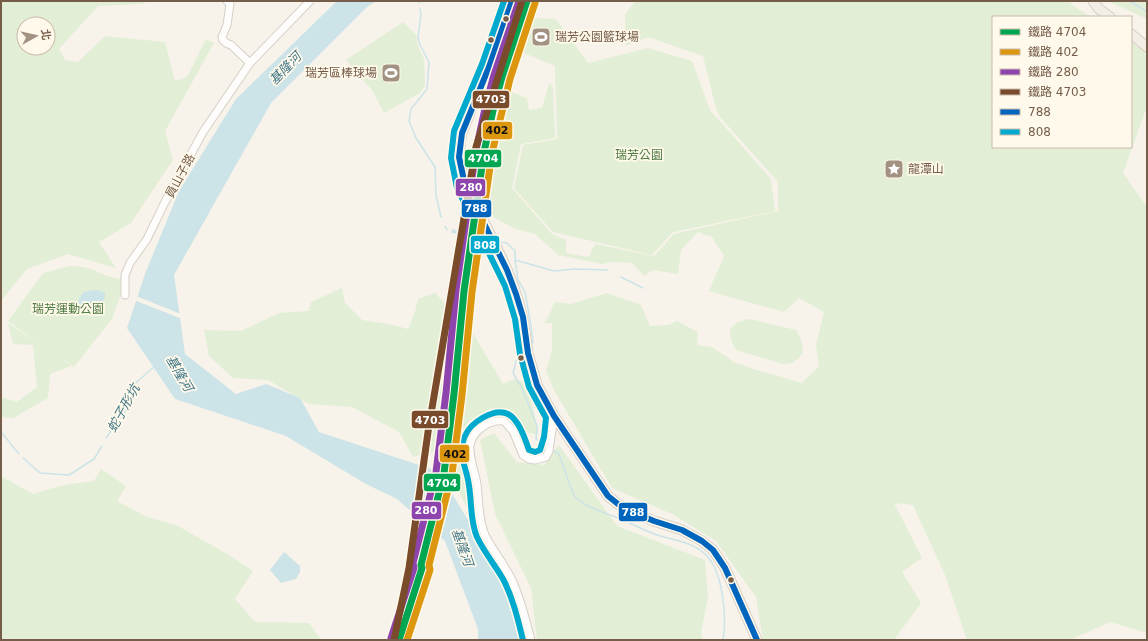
<svg xmlns="http://www.w3.org/2000/svg" width="1148" height="641" viewBox="0 0 1148 641" font-family="'DejaVu Sans','Noto Sans TC',sans-serif">
<style>
.green{fill:#e2eed5;fill-rule:evenodd}
.water{fill:#cce3e7}
.pier{fill:#f7f3ea}
.lines{fill:none;stroke-linecap:round;stroke-linejoin:round}
.stream{stroke:#cce3e7;stroke-width:1.5}
.minor-casing{stroke:#d6cfc7;stroke-width:9}
.major-casing{stroke:#d5cec6;stroke-width:11}
.minor{stroke:#fefdfc;stroke-width:7}
.major{stroke:#f2eee5;stroke-width:9}
.major-bridge-casing{stroke:#d5cec6;stroke-width:11;stroke-linecap:butt}
.major-bridge{stroke:#f2eee5;stroke-width:9}
.bus-1-casing{stroke:#fff9eb;stroke-width:9}
.bus-2-casing{stroke:#fff9eb;stroke-width:9}
.bus-1{stroke:#0065bd;stroke-width:6}
.bus-2{stroke:#00a9ce;stroke-width:6}
.rail-1-casing{stroke:#fff9eb;stroke-width:10}
.rail-2-casing{stroke:#fff9eb;stroke-width:10}
.rail-3-casing{stroke:#fff9eb;stroke-width:10}
.rail-4-casing{stroke:#fff9eb;stroke-width:10}
.rail-1{stroke:#00a651;stroke-width:7}
.rail-2{stroke:#dd970f;stroke-width:7}
.rail-3{stroke:#8e44ad;stroke-width:7}
.rail-4{stroke:#7a4b2a;stroke-width:7}
.bus-dot{fill:#755d4a;stroke:#fff9eb;stroke-width:1.5}
.labels{text-anchor:middle;stroke-width:3.5;stroke-linejoin:round;paint-order:stroke}
.poi-label{font-size:12px;fill:#755d4a;stroke:#fff9eb;text-anchor:start}
.park-label{font-size:12px;fill:#4e7b42;stroke:#fff9eb}
.street-label{font-size:12px;fill:#755d4a;stroke:#fff9eb}
.water-label{font-size:13px;font-style:italic;fill:#437889;stroke:#fff9eb}
.line-badge{stroke:#fff9eb;stroke-width:1.5}
.badge-label{font-size:11px;text-anchor:middle;font-weight:bold;fill:#fff}
.pale-badge-label{font-size:11px;text-anchor:middle;font-weight:bold;fill:#111}
</style>
<rect width="100%" height="100%" fill="#f7f3ea"/>
<path class="green" d="M 1,1 L 147,1 L 142,4 L 98,6 L 59,49 L 65,60 L 78,62 L 105,36 L 165,42 L 175,81 L 187,77 L 206,39 L 214,43 L 165,131 L 173,160 L 131,223 L 99,242 L 116,268 L 68,254 L 27,269 L 1,301 ZM 24,24 L 48,24 L 48,48 L 24,48 Z
M 635,1 L 1070,1 L 1072,5 L 1091,17 L 993,17 L 993,147 L 1131,147 L 1131,42 L 1147,52 L 1147,111 L 1145,112 L 1123,173 L 1147,207 L 1147,633 L 1110,622 L 1070,640 L 967,640 L 945,575 L 913,505 L 894,503 L 922,558 L 902,572 L 921,603 L 894,640 L 763,640 L 756,597 L 716,541 L 672,514 L 612,488 L 554,390 L 546,371 L 552,350 L 552,323 L 545,323 L 555,302 L 571,304 L 607,293 L 641,305 L 650,326 L 669,325 L 677,321 L 698,332 L 697,345 L 712,347 L 734,362 L 753,369 L 802,383 L 819,366 L 816,345 L 824,312 L 799,298 L 784,312 L 709,291 L 724,256 L 712,237 L 698,232 L 681,250 L 678,274 L 653,270 L 644,276 L 632,263 L 610,262 L 603,264 L 558,255 L 535,234 L 516,229 L 493,217 L 486,190 L 506,90 L 527,98 L 529,110 L 542,108 L 549,83 L 553,87 L 555,138 L 521,144 L 512,188 L 552,234 L 566,240 L 566,253 L 589,257 L 595,244 L 654,256 L 674,234 L 778,211 L 778,182 L 720,117 L 716,109 L 703,56 L 648,37 L 626,46 L 625,15 Z
M 1109,1 L 1147,1 L 1147,19 L 1110,2 Z
M 535,18 L 556,19 L 588,63 L 648,48 L 692,61 L 710,110 L 771,179 L 775,211 L 673,232 L 652,255 L 553,232 L 514,188 L 523,145 L 557,139 L 555,66 L 517,50 Z
M 403,22 L 416,35 L 418,46 L 424,59 L 425,85 L 420,93 L 384,113 L 372,90 L 346,60 Z
M 70,266 C 74,266 79,266 83,267 C 96,269 106,278 122,279 L 121,294 L 112,319 L 74,367 L 58,356 L 71,366 L 50,374 L 48,398 L 13,418 L 1,417 L 1,397 L 17,402 L 37,387 L 33,345 L 13,344 L 8,323 L 43,346 L 8,321 L 43,273 Z
M 342,288 L 345,303 L 362,320 L 393,325 L 408,329 L 415,312 L 418,299 L 435,293 L 470,328 L 503,384 L 514,379 L 528,383 L 538,434 L 525,433 L 509,409 L 477,418 L 465,440 L 472,498 L 472,519 L 453,479 L 448,442 L 435,451 L 413,457 L 399,432 L 352,407 L 309,404 L 268,380 L 233,378 L 209,356 L 204,330 L 241,331 L 279,313 L 309,311 L 311,302 Z
M 749,319 L 796,330 L 802,343 L 803,352 L 799,358 L 792,363 L 783,364 L 736,350 C 725,332 729,323 749,319 Z
M 494,433 L 517,462 L 544,465 L 559,445 L 617,526 L 705,560 L 708,597 L 701,633 L 703,640 L 537,640 L 531,588 L 495,514 L 480,440 Z
M 101,469 L 126,486 L 117,501 L 145,516 L 178,526 L 229,555 L 253,571 L 235,599 L 255,622 L 309,623 L 321,640 L 1,640 L 1,476 L 33,494 L 64,485 L 94,481 Z"/>
<path class="water" d="M 337,1 L 376,1 L 367,7 L 271,103 L 174,275 L 185,354 L 236,394 L 266,384 L 300,398 L 319,432 L 434,470 L 452,494 L 468,520 L 491,565 L 506,596 L 520,640 L 478,640 L 478,629 L 445,541 L 397,499 L 366,484 L 286,436 L 175,399 L 127,328 L 145,274 L 179,191 L 236,99 Z
M 94,290 L 101,291 L 105,293 C 105,300 100,310 94,314 C 92,315 89,315 87,315 L 78,306 L 79,298 L 84,292 Z
M 284,552 L 300,566 L 300,572 L 296,579 L 281,583 L 270,570 Z"/>
<path class="pier" d="M 136,296 L 181,314 L 182,319 L 134,300 Z
M 420,463 L 426,465 L 418,519 L 412,514 Z
M 441,475 L 445,481 L 433,533 L 427,528 Z"/>
<g class="lines">
<path class="stream" d="M 419,1 L 419,3
M 1130,1 L 1147,12
M 420,9 L 421,14 L 418,37 L 420,45 L 429,62 L 427,89 L 411,109 L 409,121 L 416,138 L 435,167 L 436,195 L 441,217
M 445,226 L 447,230
M 452,230 L 459,232
M 452,232 L 484,238
M 500,242 L 507,243 L 515,251 L 515,260 L 518,280 L 525,292 L 531,326 L 533,342 L 532,344
M 515,260 L 554,271 L 575,269 L 607,270
M 621,277 L 643,288
M 524,351 L 516,361 L 513,373 L 522,388 L 537,426 L 536,439 L 546,446
M 1,432 L 19,454
M 106,438 L 126,409 L 132,386 L 154,367
M 554,451 L 559,454 C 562,462 572,493 575,497 C 587,508 601,511 615,517 C 629,522 641,529 654,534 C 671,540 691,541 705,554 C 723,570 727,617 723,640
M 23,458 L 40,473 L 69,475 L 94,459 L 102,446"/>
<g class="minor-casing">
<path id="minor" d="M 227,1 L 230,4 L 227,25 L 222,37 L 223,40 L 226,43 L 231,45 L 250,63
M 501,34 L 519,40
M 125,295 L 125,275 L 130,263 L 147,239 L 166,200 L 203,132 L 250,63 L 310,1
M 531,640 C 526,620 521,601 513,582 C 505,565 493,551 485,535 C 478,519 479,500 477,484 C 473,462 460,441 484,426 C 490,422 496,420 504,421 L 513,431 L 523,455 L 529,459 L 535,460 L 546,457 L 549,451 L 554,416"/>
</g>
<g class="major-casing">
<path id="major" d="M 1093,1 L 1099,9 L 1110,17
M 1131,34 L 1147,47
M 462,133 L 481,84 L 489,67 L 512,1
M 525,332 L 528,353 L 537,385 L 554,416 L 608,496 L 623,508 L 654,521 L 682,530 L 702,541 L 713,550 L 725,568 L 757,640"/>
</g>
<use href="#minor" class="minor"/>
<use href="#major" class="major"/>
<g class="major-bridge-casing">
<path id="major-bridge" d="M 462,133 C 457,151 460,168 465,185 C 488,232 518,279 525,332"/>
</g>
<use href="#major-bridge" class="major-bridge"/>
<g class="bus-1-casing">
<path id="bus-1" d="M 512,1 L 489,67 L 462,133 L 459,157 L 465,185 L 507,270 L 516,294 L 523,317 L 528,353 L 537,385 L 554,416 L 608,496 L 623,508 L 654,521 L 682,530 L 702,541 L 713,550 L 725,568 L 757,640"/>
</g>
<g class="bus-2-casing">
<path id="bus-2" d="M 504,1 L 482,64 L 454,131 L 451,158 L 457,188 L 505,286 L 515,319 L 520,354 L 529,387 L 546,418 L 544,437 L 540,450 L 535,452 L 529,450 C 525,439 519,420 508,414 C 494,407 470,423 465,436 C 462,441 462,448 462,454 C 463,465 468,475 469,486 C 472,504 470,521 477,537 C 484,552 495,565 503,579 C 513,598 518,620 523,640"/>
</g>
<use href="#bus-1" class="bus-1"/>
<use href="#bus-2" class="bus-2"/>
<g class="rail-1-casing">
<path id="rail-1" d="M 399,640 L 422,568 L 421,565 L 444,473 L 454,394 L 464,291 L 484,152 L 494,106 L 502,77 L 527,1"/>
</g>
<g class="rail-2-casing">
<path id="rail-2" d="M 407,640 L 430,570 L 429,565 L 452,474 L 462,395 L 472,292 L 492,153 L 510,79 L 535,3"/>
</g>
<g class="rail-3-casing">
<path id="rail-3" d="M 391,638 L 414,568 L 413,563 L 436,472 L 446,393 L 456,290 L 476,150 L 486,104 L 494,75 L 519,1"/>
</g>
<g class="rail-4-casing">
<path id="rail-4" d="M 394,640 L 409,568 L 428,432 L 476,147 L 522,1"/>
</g>
<use href="#rail-1" class="rail-1"/>
<use href="#rail-2" class="rail-2"/>
<use href="#rail-3" class="rail-3"/>
<use href="#rail-4" class="rail-4"/>
</g>
<defs>
<g id="stadium-square" transform="scale(1)"><rect x="-9" y="-9" width="18" height="18" rx="4" fill="#a29282" stroke="#fff9eb"/><path d="M0-5a6.5 5 0 1 0 0 10a6.5 5 0 1 0 0-10ZM-3.5-1.8h7v3.6h-7Z" fill="#fff"/></g>
<g id="sight-square" transform="scale(1)"><rect x="-9" y="-9" width="18" height="18" rx="4" fill="#a29282" stroke="#fff9eb"/><path d="M0-6L1.8-2.2L6-1.7L2.9 1.2L3.7 5.4L0 3.3L-3.7 5.4L-2.9 1.2L-6-1.7L-1.8-2.2Z" fill="#fff"/></g>
</defs>
<g fill-rule="evenodd">
<use href="#stadium-square" x="541" y="37"/>
<use href="#stadium-square" x="391" y="73"/>
<use href="#sight-square" x="894" y="169"/>
</g>
<g class="bus-dot">
<circle cx="506" cy="19" r="3.5"/>
<circle cx="491" cy="40" r="3.5"/>
<circle cx="521" cy="358" r="3.5"/>
<circle cx="731" cy="580" r="3.5"/>
</g>
<g class="labels">
<g class="poi-label">
<text x="555" y="41">瑞芳公園籃球場</text>
<text x="377" y="77" text-anchor="end">瑞芳區棒球場</text>
<text x="908" y="173">龍潭山</text>
</g>
<g class="park-label">
<text x="639" y="159">瑞芳公園</text>
<text x="68" y="313">瑞芳運動公園</text>
</g>
<g class="street-label">
<text transform="translate(180 176) rotate(-62)" y="4">員山子路</text>
</g>
<g class="water-label">
<text transform="translate(285 68) rotate(-46)" y="5">基隆河</text>
<text transform="translate(180 373) rotate(59)" y="5">基隆河</text>
<text transform="translate(123 408) rotate(-61)" y="5">蛇子形坑</text>
<text transform="translate(463 547) rotate(70)" y="5">基隆河</text>
</g>
</g>
<g class="line-badge">
<rect x="472" y="90" width="38" height="19" rx="4" fill="#7a4b2a"/>
<rect x="482" y="121" width="31" height="19" rx="4" fill="#dd970f"/>
<rect x="464" y="149" width="38" height="19" rx="4" fill="#00a651"/>
<rect x="455" y="178" width="31" height="19" rx="4" fill="#8e44ad"/>
<rect x="461" y="199" width="31" height="19" rx="4" fill="#0065bd"/>
<rect x="470" y="235" width="30" height="19" rx="4" fill="#00a9ce"/>
<rect x="411" y="410" width="38" height="19" rx="4" fill="#7a4b2a"/>
<rect x="439" y="444" width="31" height="19" rx="4" fill="#dd970f"/>
<rect x="423" y="473" width="38" height="19" rx="4" fill="#00a651"/>
<rect x="411" y="501" width="31" height="19" rx="4" fill="#8e44ad"/>
<rect x="618" y="502" width="30" height="20" rx="4" fill="#0065bd"/>
</g>
<g class="badge-label">
<text x="491" y="103">4703</text>
<text x="483" y="162">4704</text>
<text x="471" y="191">280</text>
<text x="476" y="212">788</text>
<text x="485" y="249">808</text>
<text x="430" y="424">4703</text>
<text x="442" y="487">4704</text>
<text x="426" y="514">280</text>
<text x="633" y="516">788</text>
</g>
<g class="pale-badge-label">
<text x="497" y="134">402</text>
<text x="455" y="458">402</text>
</g>
<rect width="1148" height="641" fill="none" stroke="#755d4a" stroke-width="4"/>
<rect x="992" y="16" width="140" height="132" fill="#fff9eb" stroke="#c8bbab"/>
<rect x="1000" y="29" width="20" height="6" fill="#00a651" stroke="#c8bbab"/>
<text x="1028" y="36" font-size="12" fill="#755d4a">鐵路 4704</text>
<rect x="1000" y="49" width="20" height="6" fill="#dd970f" stroke="#c8bbab"/>
<text x="1028" y="56" font-size="12" fill="#755d4a">鐵路 402</text>
<rect x="1000" y="69" width="20" height="6" fill="#8e44ad" stroke="#c8bbab"/>
<text x="1028" y="76" font-size="12" fill="#755d4a">鐵路 280</text>
<rect x="1000" y="89" width="20" height="6" fill="#7a4b2a" stroke="#c8bbab"/>
<text x="1028" y="96" font-size="12" fill="#755d4a">鐵路 4703</text>
<rect x="1000" y="109" width="20" height="6" fill="#0065bd" stroke="#c8bbab"/>
<text x="1028" y="116" font-size="12" fill="#755d4a">788</text>
<rect x="1000" y="129" width="20" height="6" fill="#00a9ce" stroke="#c8bbab"/>
<text x="1028" y="136" font-size="12" fill="#755d4a">808</text>
<g transform="translate(36 36) rotate(82)"><circle r="19" fill="#fff9eb" stroke="#c8bbab"/>
<path d="M0-3L7 15L0 10L-7 15Z" fill="#a29282"/>
<text y="-6" font-size="11" font-weight="bold" text-anchor="middle" fill="#755d4a">北</text>
</g>
</svg>
